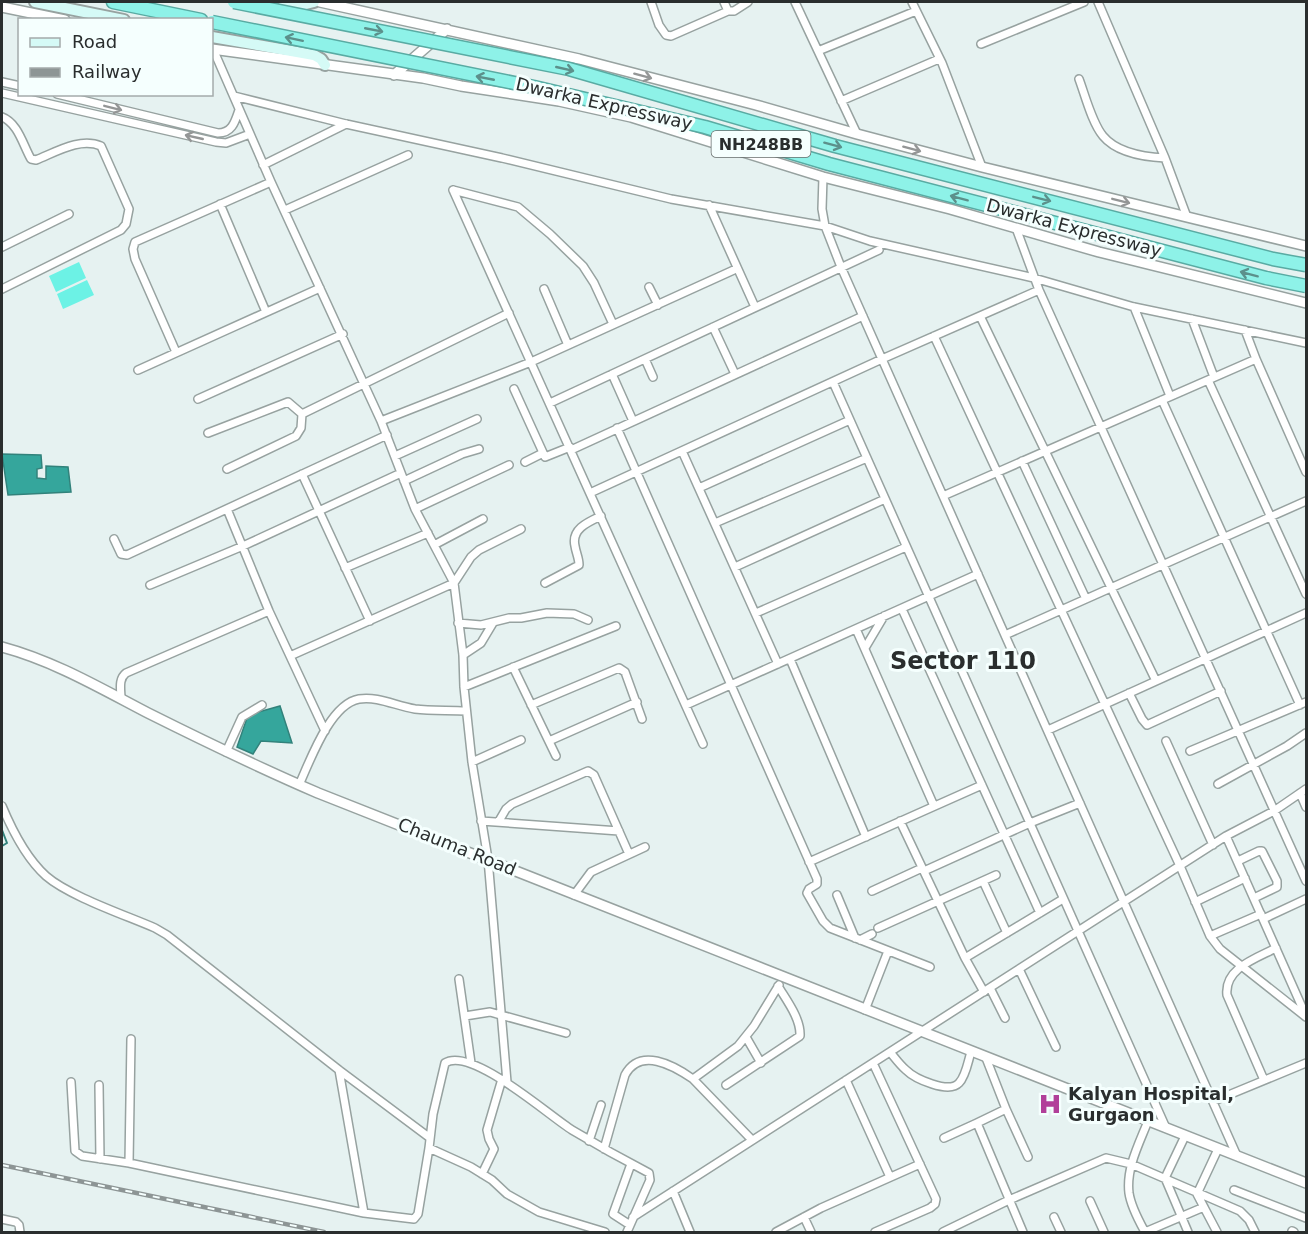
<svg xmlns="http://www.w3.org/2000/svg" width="1308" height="1234" viewBox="0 0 1308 1234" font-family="'DejaVu Sans',sans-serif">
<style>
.green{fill:#6cf2e5}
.water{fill:#35a69c;stroke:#32827b;stroke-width:1.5}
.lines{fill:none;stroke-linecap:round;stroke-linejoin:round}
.stream{stroke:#32827b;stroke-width:2}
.minor-casing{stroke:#97a2a0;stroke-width:10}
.tertiary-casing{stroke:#97a2a0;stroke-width:12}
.secondary-casing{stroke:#97a2a0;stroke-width:14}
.trunk-casing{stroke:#59aba3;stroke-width:15}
.minor{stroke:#fff;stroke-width:7}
.tertiary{stroke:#fff;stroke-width:9}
.secondary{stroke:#d5faf6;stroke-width:10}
.trunk{stroke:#8ef2e8;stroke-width:12}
.rail-casing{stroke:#8d9595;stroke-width:4.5}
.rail{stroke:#f5fffe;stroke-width:2;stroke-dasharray:7;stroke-linecap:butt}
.trunk-bridge-casing{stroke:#59aba3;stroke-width:15;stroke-linecap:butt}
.trunk-bridge{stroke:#8ef2e8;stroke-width:12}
.oneway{stroke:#5c908b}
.oneway2{stroke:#949696}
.labels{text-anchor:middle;stroke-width:6;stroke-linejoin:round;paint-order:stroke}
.shield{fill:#f5fffe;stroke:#676d6c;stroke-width:1.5}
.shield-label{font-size:16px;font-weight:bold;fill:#2a2e2e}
.street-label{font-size:18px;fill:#2a2e2e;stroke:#f5fffe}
.poi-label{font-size:18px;font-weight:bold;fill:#2a2e2e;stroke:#f5fffe;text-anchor:start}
.district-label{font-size:24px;font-weight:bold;fill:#2a2e2e;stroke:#f5fffe}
</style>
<rect width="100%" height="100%" fill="#e6f2f1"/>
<path class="green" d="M 79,262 L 86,278 L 56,292 L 49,276 Z
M 87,280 L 94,295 L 63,309 L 57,294 Z"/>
<path class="water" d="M 2,454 L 41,455 L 42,468 L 37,469 L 37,478 L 46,479 L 46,466 L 68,467 L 71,492 L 8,495 Z
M 280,706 L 292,743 L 261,741 L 253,754 L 237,747 L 248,715 Z"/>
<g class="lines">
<path class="stream" d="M 2,830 L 7,843 L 2,846"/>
<g class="minor-casing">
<path id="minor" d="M 651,2 L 659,25 L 666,35 L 671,36 L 728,11 L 734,11 L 748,2
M 724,2 L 728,11
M 795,2 L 857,134
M 912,2 L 942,63 L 982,167
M 1098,2 L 1165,158 L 1187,217
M 981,44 L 1084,2
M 213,49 L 271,182 L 381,421 L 415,509 L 454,583 L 463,655 L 464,687 L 472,762 L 488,859 L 507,1082
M 818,51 L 916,11
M 1079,79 C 1085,95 1092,123 1103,136 C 1117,153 1145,157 1165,158
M 2,82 L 20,86
M 2,93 L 216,142 L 226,143 L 250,134
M 57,94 L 218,133 C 232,133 235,122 239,110
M 234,96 L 346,124 L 502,158 L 671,199 L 825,226 L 870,241 L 1034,278 L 1134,307 L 1306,343
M 841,101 L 939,59
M 2,117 C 18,123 23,145 31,159 L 36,160 C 56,152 80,137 101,146 L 129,209 L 126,224 L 121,230 L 2,289
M 263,165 L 346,124
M 823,177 L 822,209 L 825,226 L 841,267 L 1237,1156
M 453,190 L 703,744
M 453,190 L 518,207 L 550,234 L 583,266 L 594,283 L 613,324
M 220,204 L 266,312
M 709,205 L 755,307
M 285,210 L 408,155
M 1016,228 L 1039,290 L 1306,881
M 2,247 L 69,214
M 649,287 L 658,305
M 544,289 L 568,345
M 1134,307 L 1170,396
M 980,316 L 1156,681
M 1192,319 L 1214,377
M 713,327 L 735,374
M 1245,330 L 1256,359 L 1306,472
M 934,336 L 1180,866 L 1210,936 L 1220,949 L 1306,1017
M 176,352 L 135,259 L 133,249 L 135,242 L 271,182
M 645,359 L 653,377
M 138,370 L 320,288
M 612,374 L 633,421
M 1208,380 L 1306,594
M 833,382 L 1166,1128
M 514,389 L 545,457 L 570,447
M 198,399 L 343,334
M 1162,400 L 1300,705
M 550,403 L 879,250
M 381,421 L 531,362 L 736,269
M 617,428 L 817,879 L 817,884 L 809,889 L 807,893 L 823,921 L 830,928 L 930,967
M 208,433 L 288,402 L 302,414
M 571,450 L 863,316
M 682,451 L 778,664
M 395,456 L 477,419
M 1022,461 L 1086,599
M 525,462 L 543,453
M 227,469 L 296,436 L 301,428 L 302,414 L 509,313
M 302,474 L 370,621
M 404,481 L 462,454 L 479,449
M 699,488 L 850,420
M 590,493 L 882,359 L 1039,290
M 943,496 L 1256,359
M 227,509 L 269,611 L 325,731
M 415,509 L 509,465
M 715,523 L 867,458
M 114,539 L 121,554 L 127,555 L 387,435
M 434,545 L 483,519
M 735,567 L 885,499
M 345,568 L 428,533
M 545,583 L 579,565 C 579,558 576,553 575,546 C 571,529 588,522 601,516
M 150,585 L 243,546 L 401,473
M 902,609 L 1040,913
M 756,613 L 906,547
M 458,623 L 481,625 L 509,618 L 521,618 L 547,613 L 574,614 L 588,620
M 856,629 L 934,806
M 1005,635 L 1306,501
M 865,648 L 884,616
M 463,655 L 481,643 L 493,623
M 290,656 L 454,583 L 471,557 L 479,550 L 521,529
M 790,659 L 866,837
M 513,667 L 556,756
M 464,687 L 616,626
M 1129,693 L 1142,719 L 1147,725 L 1221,691
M 121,699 C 121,690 118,679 126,673 L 269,611
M 531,705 L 619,668 L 625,672 L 642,719
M 686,705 L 978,574
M 1048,730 L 1306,613
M 549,741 L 637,702
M 1166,741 L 1213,845
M 1190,751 L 1306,702
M 226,752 L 242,717 L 262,705
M 472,762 L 521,740
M 1218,784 L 1287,746 L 1306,733
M 299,785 C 310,761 330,704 359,699 C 378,696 396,706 415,709 C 431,711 449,710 466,711
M 1300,793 L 1306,807
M 2,806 C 12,830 26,858 46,876 C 69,896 125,915 155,928 L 167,935 L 339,1070 L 430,1138
M 481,821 L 619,831
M 499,821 L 506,809 L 512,804 L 588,771 L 594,775 L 629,854
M 900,821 L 965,958 L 984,992
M 1226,836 L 1306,1016
M 1238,861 L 1259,851 L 1262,851 L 1277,881 L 1277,887 L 1254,898
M 809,862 L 982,785
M 924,871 L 1030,823 L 1080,803
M 983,881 L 1007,933
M 872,891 L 922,868
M 574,895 L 591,872 L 645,847
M 837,895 L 855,938
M 1195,902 L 1245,878
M 1263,919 L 1306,899
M 878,928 L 996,875
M 1210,936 L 1261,914
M 860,940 L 872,934
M 965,958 L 1063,899
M 1019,969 L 1056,1047
M 459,979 L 471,1063
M 990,988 L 1005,1018
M 865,1010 L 888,951
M 465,1016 L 490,1012 L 566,1033
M 746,1037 L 761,1063
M 131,1039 L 129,1163 L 364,1213 L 414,1219 L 418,1214 L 429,1148 L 433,1114 L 445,1063 C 471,1046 548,1115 572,1130 C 597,1145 622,1159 649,1173 L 650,1180 L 627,1232
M 890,1052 C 895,1058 900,1065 906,1070 C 915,1079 949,1094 959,1083 C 966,1076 968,1061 971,1052
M 986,1058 L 1006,1109 L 977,1123 L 1023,1232
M 873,1063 L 936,1199 L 935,1204 L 930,1208 L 875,1232
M 339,1070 L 364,1213
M 693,1079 L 738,1046 L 754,1026 L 779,985
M 846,1080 L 890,1177
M 1264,1080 L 1227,995 C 1224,968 1257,958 1276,948
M 71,1082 L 75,1151 L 82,1156 L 129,1163
M 99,1085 L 100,1159
M 726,1085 L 800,1036 C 801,1019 787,1001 778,986
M 1214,1101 L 1306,1063
M 1006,1109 L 1028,1157
M 1185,1136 L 1165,1178 L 1188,1232
M 944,1138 L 977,1123
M 589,1141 L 601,1105
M 429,1148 L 471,1167 L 492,1180 L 507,1194 L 539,1212 L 605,1232
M 604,1149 L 625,1075 C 640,1047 673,1065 693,1079 L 752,1140
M 482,1174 L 494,1149 L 489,1139 L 487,1130 L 502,1079
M 1234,1190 L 1306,1218
M 673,1191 L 690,1232
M 1090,1201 L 1104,1232
M 633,1217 L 1226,836 L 1274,811 L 1306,789
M 804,1217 L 811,1232
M 1054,1217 L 1061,1232
M 2,1219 L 16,1222 L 19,1225 L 20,1232
M 630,1225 L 613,1214 L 631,1164
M 1292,1231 L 1294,1232
M 776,1232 L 821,1208 L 920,1164
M 943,1232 L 1009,1200 L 1106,1158 L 1131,1164 L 1240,1211 L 1249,1220 L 1255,1232
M 1145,1232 C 1139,1221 1131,1207 1129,1193 C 1126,1168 1139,1144 1148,1121
M 1145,1232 L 1204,1207
M 1217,1232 L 1197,1194 L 1218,1149"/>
</g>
<g class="tertiary-casing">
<path id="tertiary" d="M 320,2 L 579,59 L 756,105 L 857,134 L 982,167 L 1306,246
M 2,7 L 65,20
M 212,49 L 423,78 L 461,86 L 559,101 L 631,117 L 823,177 L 950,209 L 1099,252 L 1306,303
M 394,75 L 447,29
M 2,647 C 54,661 100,688 148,713 C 204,741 260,768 318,793 L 1306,1183"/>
</g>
<g class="secondary-casing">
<path id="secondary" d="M 35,2 L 124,20
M 284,2 L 302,5 L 314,2
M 212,37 L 314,55 L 321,59 L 325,65"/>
</g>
<g class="trunk-casing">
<path id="trunk" d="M 113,2 L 201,20"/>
</g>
<use href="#minor" class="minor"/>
<use href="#tertiary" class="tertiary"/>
<use href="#secondary" class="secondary"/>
<use href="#trunk" class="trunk"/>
<g class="rail-casing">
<path id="rail" d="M 2,1165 L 324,1232"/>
</g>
<use href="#rail" class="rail"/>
<g class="trunk-bridge-casing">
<path id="trunk-bridge" d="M 234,2 L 569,69 L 835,146 L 1273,259 L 1306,265
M 212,22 L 534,87 L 705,127 L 829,164 L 1266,278 L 1306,286"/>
</g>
<use href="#trunk-bridge" class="trunk-bridge"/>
</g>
<defs><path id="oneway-shaft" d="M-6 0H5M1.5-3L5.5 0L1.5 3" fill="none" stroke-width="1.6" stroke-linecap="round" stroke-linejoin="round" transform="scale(1.5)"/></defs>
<g class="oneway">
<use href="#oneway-shaft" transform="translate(374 30) rotate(11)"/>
<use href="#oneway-shaft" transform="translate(294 39) rotate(-168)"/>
<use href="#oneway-shaft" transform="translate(565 69) rotate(13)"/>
<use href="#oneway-shaft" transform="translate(485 78) rotate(-169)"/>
<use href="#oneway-shaft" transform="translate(833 145) rotate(15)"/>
<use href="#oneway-shaft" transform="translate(959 198) rotate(-165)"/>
<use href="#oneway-shaft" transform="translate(1042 199) rotate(14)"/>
<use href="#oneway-shaft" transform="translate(1249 274) rotate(-165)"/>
</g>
<g class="oneway2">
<use href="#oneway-shaft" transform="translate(643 76) rotate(15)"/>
<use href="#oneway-shaft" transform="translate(113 108) rotate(14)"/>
<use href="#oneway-shaft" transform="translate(194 137) rotate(-167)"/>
<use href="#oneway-shaft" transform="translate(912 149) rotate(15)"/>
<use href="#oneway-shaft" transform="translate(1121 201) rotate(14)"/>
</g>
<defs>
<g id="hospital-bare" transform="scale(1.8)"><path d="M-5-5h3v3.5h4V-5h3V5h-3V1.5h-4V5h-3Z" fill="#b13f99" stroke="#f5fffe" stroke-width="2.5" paint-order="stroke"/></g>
</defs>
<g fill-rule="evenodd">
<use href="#hospital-bare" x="1050" y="1104"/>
</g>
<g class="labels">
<rect class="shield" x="711.5" y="131" width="99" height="26" rx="4.5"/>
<g class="shield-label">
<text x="761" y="150">NH248BB</text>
</g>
<g class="street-label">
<text transform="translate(604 104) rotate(13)" y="6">Dwarka Expressway</text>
<text transform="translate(1074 228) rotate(15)" y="6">Dwarka Expressway</text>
<text transform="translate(457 847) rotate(22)" y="6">Chauma Road</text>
</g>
<g class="poi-label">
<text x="1068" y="1100">Kalyan Hospital,<tspan x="1068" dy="21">Gurgaon</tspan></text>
</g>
<g class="district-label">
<text x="963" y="669">Sector 110</text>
</g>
</g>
<rect width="1308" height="1234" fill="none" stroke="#2a2e2e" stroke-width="6"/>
<rect x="18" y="18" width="195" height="78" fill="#f5fffe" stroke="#a4abab" stroke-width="1.5"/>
<rect x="30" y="38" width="30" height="9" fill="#d5faf6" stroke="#a4abab" stroke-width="1.5"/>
<text x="72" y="48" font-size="18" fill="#2a2e2e">Road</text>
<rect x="30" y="68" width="30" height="9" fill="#8d9595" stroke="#a4abab" stroke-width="1.5"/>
<text x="72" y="78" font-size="18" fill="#2a2e2e">Railway</text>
</svg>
